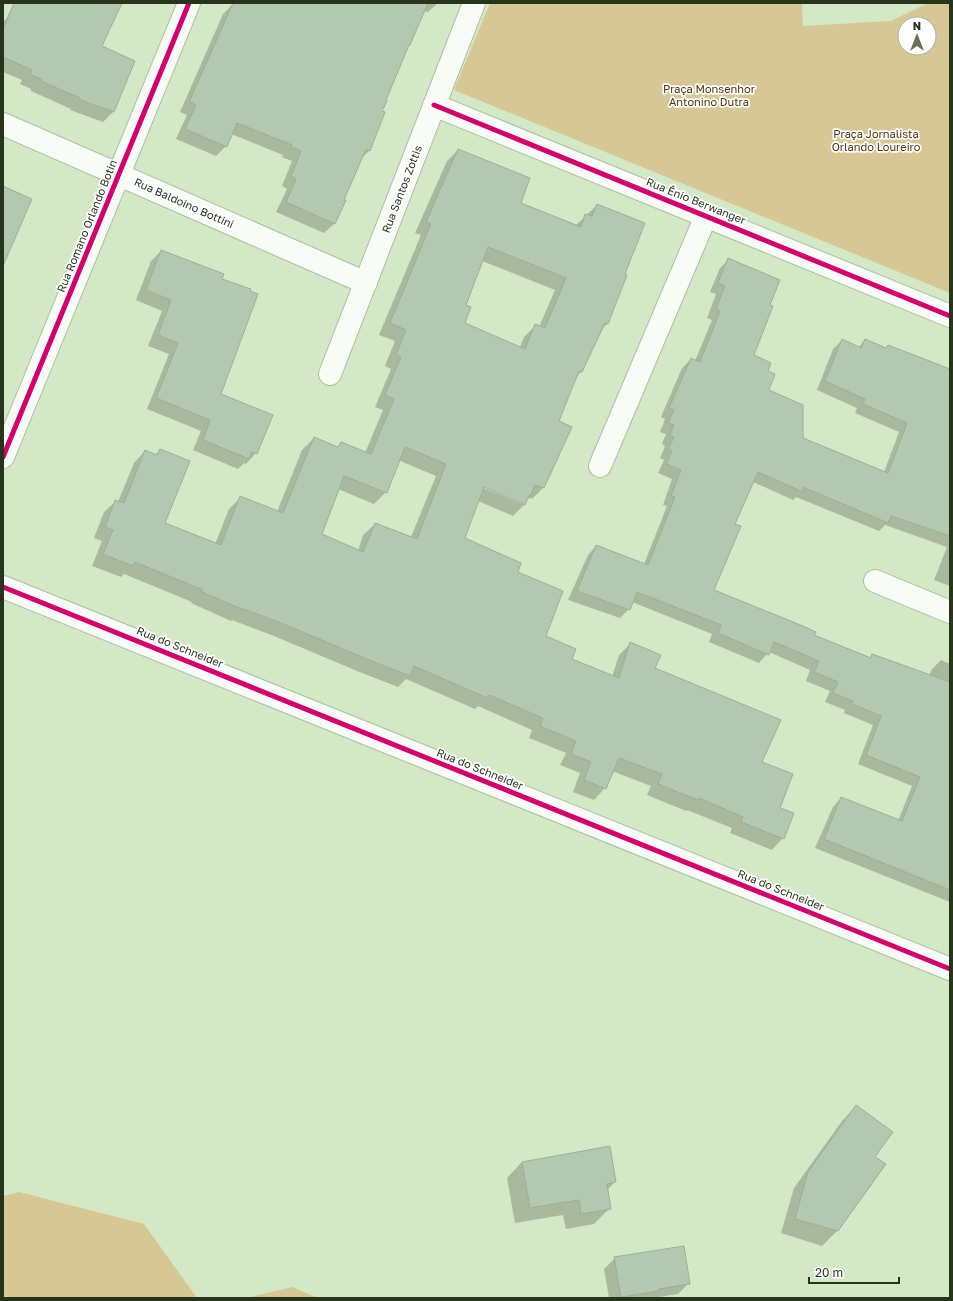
<svg xmlns="http://www.w3.org/2000/svg" width="953" height="1301" viewBox="0 0 953 1301" font-family="'Golos Text',sans-serif">
<style>
.green{fill:#d7c794;fill-rule:evenodd}
.shadow{fill:#0003;fill-rule:evenodd}
.building{fill:#b2c8b0;stroke:#9bb098;fill-rule:evenodd}
.lines{fill:none;stroke-linecap:round;stroke-linejoin:round}
.minor-casing{stroke:#aebea2;stroke-width:24}
.tertiary-casing{stroke:#aebea2;stroke-width:24}
.minor{stroke:#f8fcf6;stroke-width:22}
.tertiary{stroke:#f8fcf6;stroke-width:22}
.cycleway-casing{stroke:#fff;stroke-width:8}
.cycleway{stroke:#d6006c;stroke-width:5}
.labels{text-anchor:middle;stroke-width:3.5;stroke-linejoin:round;paint-order:stroke}
.park-label{font-size:11px;fill:#4e3510;stroke:#fff}
.street-label{font-size:11px;fill:#26341c;stroke:#fff}
</style>
<rect width="100%" height="100%" fill="#d3e8c5"/>
<path class="green" d="M 490,3 L 802,3 L 803,26 L 891,21 L 928,3 L 950,3 L 950,293 L 454,90 ZM 905,24 L 929,24 L 929,48 L 905,48 Z
M 19,1192 L 144,1224 L 197,1298 L 3,1298 L 3,1196 Z
M 292,1287 L 318,1298 L 246,1298 Z"/>
<path class="shadow" d="M 17,3 L 120,3 L 101,47 L 134,62 L 113,112 L 103,122 L 70,110 L 71,109 L 31,91 L 31,89 L 20,84 L 22,80 L 3,72 L 3,22 L 7,18 L 11,9 Z
M 252,3 L 438,3 L 428,12 L 424,11 L 410,45 L 406,48 L 381,112 L 369,151 L 360,160 L 334,224 L 324,233 L 276,212 L 287,189 L 282,186 L 292,161 L 282,157 L 283,155 L 231,134 L 226,146 L 216,156 L 176,139 L 187,115 L 180,112 L 223,14 L 233,4 Z
M 458,150 L 519,203 L 575,226 L 597,205 L 624,275 L 625,276 L 607,324 L 601,330 L 581,372 L 575,378 L 557,422 L 571,427 L 543,488 L 532,499 L 527,497 L 524,505 L 513,516 L 478,501 L 463,538 L 516,572 L 544,636 L 571,660 L 612,677 L 619,655 L 630,644 L 654,669 L 761,763 L 779,808 L 783,838 L 772,850 L 730,833 L 732,828 L 687,810 L 686,811 L 647,795 L 651,786 L 612,771 L 605,788 L 594,800 L 573,792 L 580,773 L 560,765 L 566,753 L 529,738 L 532,730 L 478,706 L 475,709 L 406,679 L 398,687 L 357,671 L 274,636 L 232,620 L 231,621 L 191,603 L 192,602 L 124,574 L 121,577 L 92,566 L 102,541 L 94,538 L 104,512 L 116,501 L 118,502 L 134,463 L 145,451 L 155,455 L 160,450 L 164,523 L 215,544 L 229,509 L 241,497 L 277,512 L 302,450 L 314,438 L 336,448 L 341,443 L 365,453 L 383,410 L 375,407 L 391,369 L 385,366 L 395,341 L 379,335 L 421,235 L 415,233 L 447,161 ZM 482,261 L 555,290 L 539,327 L 536,325 L 524,337 L 520,347 L 463,324 L 465,306 ZM 398,460 L 436,476 L 411,537 L 375,524 L 363,535 L 358,551 L 320,534 L 338,489 L 374,504 L 386,492 ZM 480,484 L 522,503 L 521,504 L 479,486 Z
M 161,251 L 221,280 L 219,394 L 256,453 L 246,464 L 244,463 L 238,469 L 193,450 L 201,431 L 147,409 L 169,354 L 148,346 L 162,311 L 136,300 L 151,261 Z
M 729,259 L 769,305 L 752,356 L 766,372 L 767,391 L 802,438 L 884,472 L 899,432 L 855,413 L 857,408 L 817,390 L 833,349 L 842,340 L 858,348 L 865,340 L 885,349 L 888,346 L 950,372 L 950,586 L 934,580 L 947,547 L 885,525 L 879,531 L 796,497 L 793,500 L 753,482 L 734,524 L 712,590 L 813,635 L 869,658 L 873,655 L 929,675 L 932,669 L 941,660 L 950,664 L 950,902 L 815,848 L 833,807 L 841,798 L 898,821 L 912,786 L 858,764 L 873,725 L 844,713 L 845,710 L 825,702 L 830,691 L 806,681 L 810,670 L 769,652 L 759,663 L 709,642 L 712,634 L 632,602 L 629,609 L 620,618 L 568,600 L 588,555 L 596,546 L 644,564 L 667,506 L 663,505 L 672,479 L 658,473 L 664,460 L 660,458 L 665,446 L 662,444 L 666,434 L 660,432 L 665,419 L 661,417 L 682,368 L 691,359 L 695,361 L 712,320 L 707,318 L 716,294 L 710,292 L 720,268 Z
M 856,1106 L 874,1157 L 885,1165 L 837,1231 L 822,1246 L 781,1233 L 794,1188 L 842,1121 Z
M 522,1162 L 615,1182 L 607,1190 L 610,1208 L 594,1224 L 566,1229 L 563,1215 L 515,1223 L 507,1178 Z
M 615,1258 L 689,1283 L 678,1294 L 653,1298 L 609,1298 L 604,1269 Z"/>
<path class="building" d="M 14,3 L 122,3 L 102,46 L 135,61 L 114,112 L 80,100 L 80,98 L 41,81 L 41,79 L 30,74 L 32,70 L 3,57 L 3,29 Z
M 233,3 L 428,3 L 410,45 L 409,45 L 386,100 L 387,101 L 382,111 L 385,112 L 370,151 L 366,149 L 344,200 L 346,200 L 335,224 L 286,202 L 296,179 L 291,176 L 301,151 L 291,147 L 292,145 L 237,123 L 227,147 L 185,129 L 196,105 L 189,102 Z
M 458,149 L 530,178 L 521,203 L 581,227 L 585,214 L 592,216 L 597,204 L 645,223 L 625,274 L 627,275 L 608,324 L 605,323 L 582,372 L 579,371 L 559,421 L 572,427 L 544,488 L 535,485 L 531,495 L 530,494 L 525,505 L 484,487 L 465,538 L 521,563 L 518,572 L 563,591 L 546,636 L 576,649 L 572,659 L 619,678 L 630,642 L 661,655 L 655,668 L 781,720 L 762,762 L 793,774 L 780,808 L 794,813 L 784,839 L 741,822 L 743,817 L 699,798 L 698,800 L 658,784 L 662,774 L 619,758 L 606,789 L 584,780 L 591,762 L 571,754 L 576,741 L 540,726 L 543,718 L 489,695 L 487,698 L 414,666 L 410,676 L 369,660 L 286,625 L 244,609 L 244,610 L 202,592 L 203,590 L 135,562 L 133,566 L 103,554 L 113,530 L 105,527 L 115,500 L 124,503 L 145,450 L 157,455 L 160,449 L 190,461 L 165,523 L 221,545 L 240,496 L 283,513 L 314,437 L 338,447 L 341,442 L 371,454 L 394,399 L 385,395 L 401,357 L 396,355 L 406,330 L 390,323 L 431,224 L 426,222 ZM 488,247 L 566,278 L 545,328 L 535,324 L 525,349 L 465,323 L 471,307 L 466,305 ZM 405,447 L 446,464 L 417,539 L 375,523 L 363,552 L 322,534 L 344,476 L 387,493 Z
M 3,186 L 32,199 L 3,266 Z
M 161,250 L 224,274 L 222,279 L 251,289 L 250,291 L 258,294 L 221,394 L 273,415 L 257,454 L 252,452 L 249,459 L 203,440 L 210,420 L 156,398 L 178,343 L 158,335 L 171,300 L 146,290 Z
M 728,258 L 780,280 L 770,305 L 773,306 L 754,355 L 771,363 L 768,371 L 775,374 L 769,390 L 803,405 L 803,438 L 888,473 L 907,423 L 863,404 L 865,399 L 825,381 L 842,339 L 861,348 L 865,339 L 886,348 L 888,345 L 950,369 L 950,536 L 891,516 L 888,523 L 803,487 L 803,492 L 758,472 L 735,524 L 741,526 L 714,590 L 803,626 L 816,632 L 814,635 L 871,658 L 872,654 L 950,682 L 950,890 L 824,839 L 841,797 L 902,821 L 920,777 L 866,755 L 881,716 L 852,704 L 853,701 L 833,693 L 838,682 L 814,672 L 819,661 L 774,642 L 769,655 L 718,633 L 721,625 L 637,592 L 630,610 L 577,591 L 596,545 L 648,565 L 675,497 L 671,496 L 681,470 L 666,464 L 672,451 L 668,449 L 674,437 L 670,435 L 674,425 L 668,423 L 674,410 L 669,408 L 691,358 L 700,362 L 720,311 L 716,309 L 725,286 L 718,283 Z
M 856,1105 L 893,1132 L 875,1157 L 886,1164 L 838,1231 L 795,1219 L 808,1172 Z
M 610,1146 L 616,1182 L 607,1184 L 611,1209 L 581,1214 L 579,1200 L 530,1208 L 522,1162 Z
M 684,1246 L 690,1284 L 659,1289 L 659,1291 L 621,1297 L 614,1257 Z"/>
<g class="lines">
<g class="minor-casing">
<path id="minor" d="M 434,105 L 950,316
M 3,124 L 366,283
M 330,374 L 474,3
M 3,457 L 189,3
M 600,466 L 706,216
M 875,581 L 950,612"/>
</g>
<g class="tertiary-casing">
<path id="tertiary" d="M 3,587 L 950,969"/>
</g>
<use href="#minor" class="minor"/>
<use href="#tertiary" class="tertiary"/>
<g class="cycleway-casing">
<path id="cycleway" d="M 434,105 L 950,316
M 3,457 L 189,3
M 3,587 L 950,969"/>
</g>
<use href="#cycleway" class="cycleway"/>
</g>
<g class="labels">
<g class="park-label">
<text x="709" y="93">Praça Monsenhor<tspan x="709" dy="13">Antonino Dutra</tspan></text>
<text x="876" y="138">Praça Jornalista<tspan x="876" dy="13">Orlando Loureiro</tspan></text>
</g>
<g class="street-label">
<text transform="translate(402 189) rotate(-69)" y="4">Rua Santos Zottis</text>
<text transform="translate(696 201) rotate(22)" y="4">Rua Ênio Berwanger</text>
<text transform="translate(184 203) rotate(24)" y="4">Rua Baldoino Bottini</text>
<text transform="translate(87 226) rotate(-68)" y="4">Rua Romano Orlando Botin</text>
<text transform="translate(180 647) rotate(22)" y="4">Rua do Schneider</text>
<text transform="translate(480 769) rotate(22)" y="4">Rua do Schneider</text>
<text transform="translate(781 890) rotate(22)" y="4">Rua do Schneider</text>
</g>
</g>
<rect width="953" height="1301" fill="none" stroke="#26341c" stroke-width="8"/>
<g transform="translate(917 36)"><circle r="19" fill="#ffffff" stroke="#a8aea4"/>
<path d="M0-3L7 15L0 10L-7 15Z" fill="#637357"/>
<text y="-6" font-size="11" font-weight="bold" text-anchor="middle" fill="#26341c">N</text>
</g>
<path d="M809 1277v6h90v-6" fill="none" stroke="#26341c" stroke-width="2"/>
<text x="815" y="1277" font-size="12" fill="#26341c" stroke="#ffffff" stroke-width="3" paint-order="stroke">20 m</text>
</svg>
